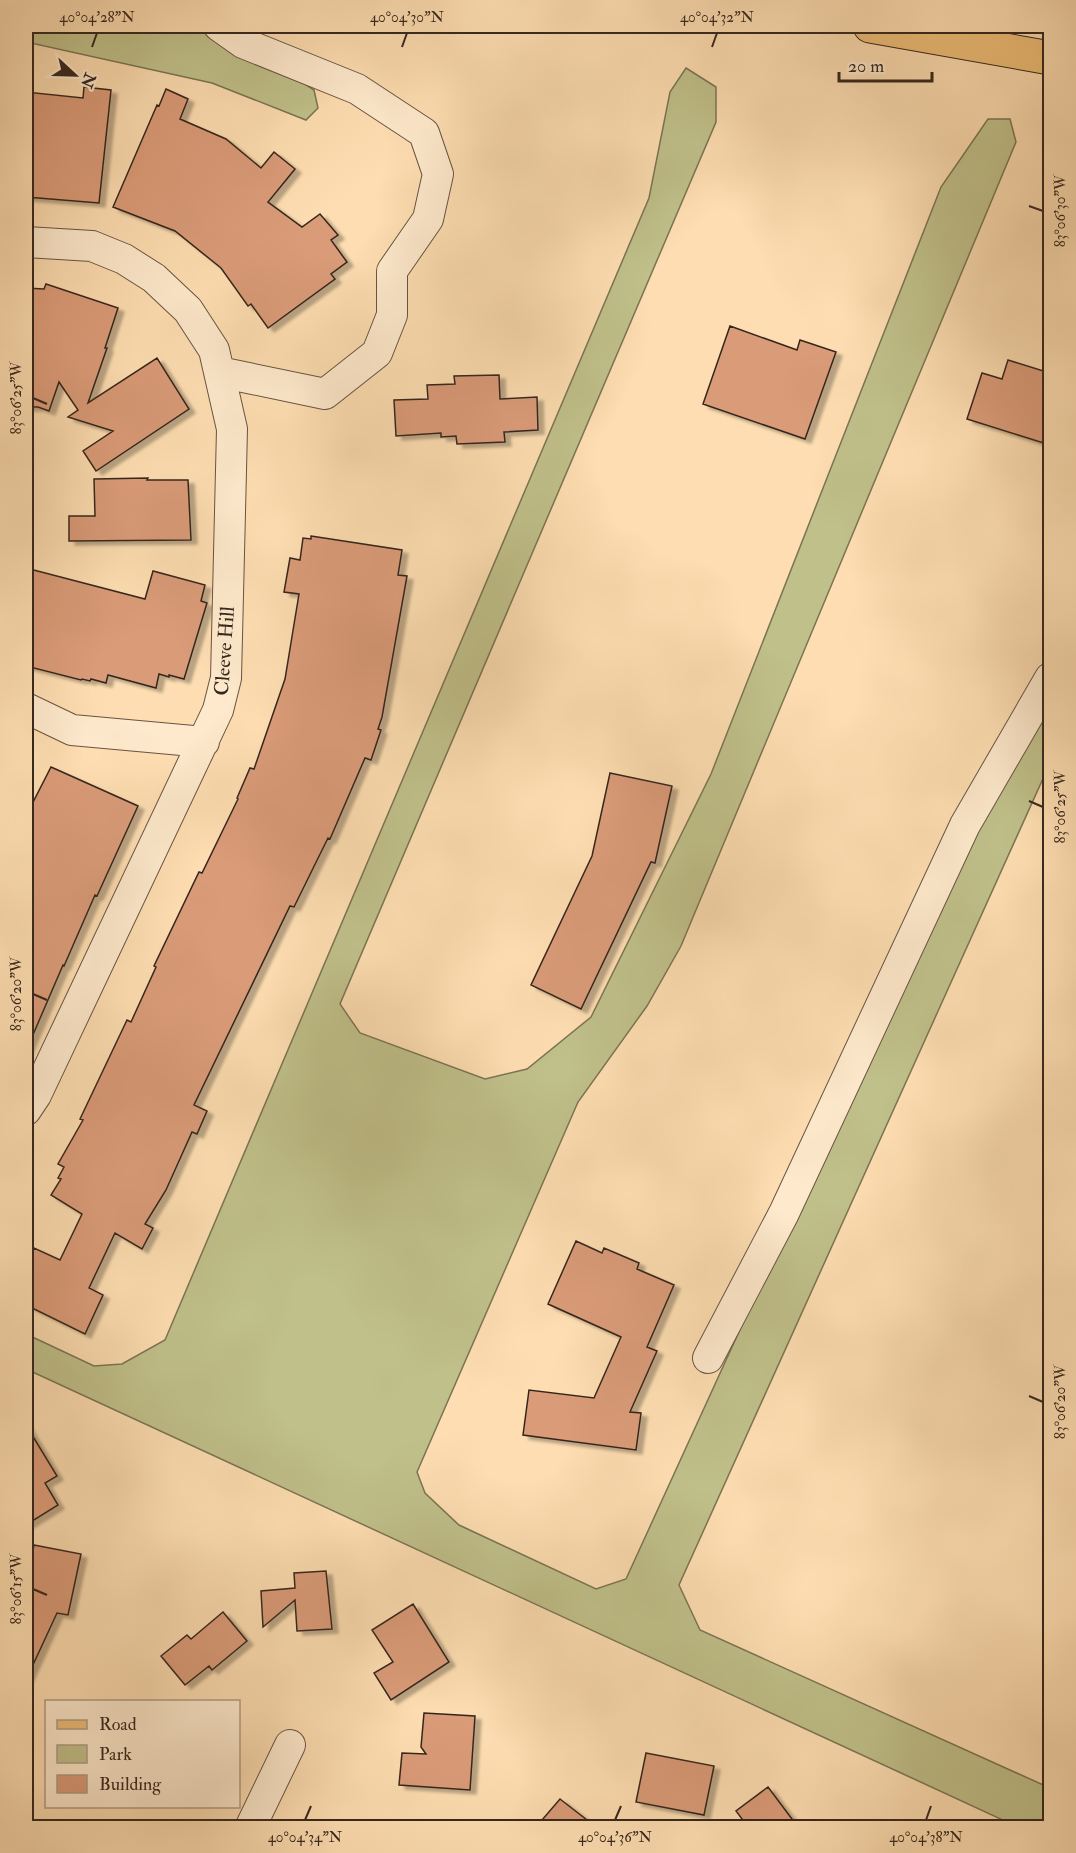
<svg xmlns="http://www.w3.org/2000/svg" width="1076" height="1853" viewBox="0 0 1076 1853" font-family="'IM FELL Double Pica',serif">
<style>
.green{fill:#c0c08a;stroke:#7b7454;stroke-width:1.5}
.building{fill:#da9b78;stroke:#36271e;stroke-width:1.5;filter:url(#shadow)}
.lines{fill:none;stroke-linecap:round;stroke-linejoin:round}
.minor-casing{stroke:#685443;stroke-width:32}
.major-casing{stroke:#36271e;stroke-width:35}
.minor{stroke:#fee9cc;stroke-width:30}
.major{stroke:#eebe78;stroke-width:33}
.ticks{fill:none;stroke:#36271e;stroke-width:2}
.labels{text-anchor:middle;stroke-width:4.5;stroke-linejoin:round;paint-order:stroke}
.street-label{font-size:20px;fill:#36271e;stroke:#fee9cc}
.neatline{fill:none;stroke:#36271e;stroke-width:2}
.ticks-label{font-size:15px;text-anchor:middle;fill:#36271e}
</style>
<defs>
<filter id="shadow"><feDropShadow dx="6" dy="4" stdDeviation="1.5" flood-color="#0004"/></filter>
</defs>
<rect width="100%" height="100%" fill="#fdddb1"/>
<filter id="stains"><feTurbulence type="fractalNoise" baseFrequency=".00333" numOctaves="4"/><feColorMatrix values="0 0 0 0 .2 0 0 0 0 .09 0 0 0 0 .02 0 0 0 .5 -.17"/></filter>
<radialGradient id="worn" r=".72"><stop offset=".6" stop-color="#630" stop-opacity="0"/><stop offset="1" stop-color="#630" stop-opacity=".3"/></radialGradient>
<path class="green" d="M 26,26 L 216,26 L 314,90 L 318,108 L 306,120 L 212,83 L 26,42 Z
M 686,68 L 716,87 L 716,122 L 340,1004 L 360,1033 L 485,1079 L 527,1069 L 591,1017 L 711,774 L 941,187 L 988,119 L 1010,119 L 1016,142 L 681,946 L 647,1006 L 578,1102 L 417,1472 L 425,1493 L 459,1525 L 596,1589 L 626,1579 L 1050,651 L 1050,763 L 679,1585 L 700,1630 L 1050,1788 L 1050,1827 L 1018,1827 L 26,1369 L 26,1334 L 94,1366 L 122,1364 L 165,1340 L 649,198 L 670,92 Z"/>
<path class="building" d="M 84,87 L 111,90 L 99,203 L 26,197 L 26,92 L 83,98 Z
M 166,89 L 188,99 L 180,119 L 226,139 L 261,168 L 274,152 L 295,169 L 268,202 L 302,227 L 320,214 L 338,235 L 331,240 L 347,262 L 331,274 L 335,279 L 268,328 L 251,304 L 248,306 L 221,268 L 175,231 L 113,207 L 157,105 L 159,106 Z
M 46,284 L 118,308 L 105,348 L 107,348 L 88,403 L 157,358 L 189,409 L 96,471 L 83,451 L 113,431 L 68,417 L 78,410 L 59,382 L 49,411 L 38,407 L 26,407 L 26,288 L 44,289 Z
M 730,326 L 797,350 L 800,340 L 836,352 L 805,439 L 703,404 Z
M 1008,360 L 1050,373 L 1050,445 L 967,419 L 982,373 L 1002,379 Z
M 499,375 L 500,399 L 537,397 L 538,430 L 504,432 L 505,442 L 457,444 L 456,436 L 441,437 L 441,433 L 396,436 L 394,400 L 428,399 L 427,385 L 455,384 L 454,376 Z
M 148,478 L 147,480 L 188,480 L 191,540 L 69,541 L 69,516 L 95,516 L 94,479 Z
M 311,536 L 402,550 L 398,575 L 407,576 L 382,717 L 378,729 L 381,730 L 371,760 L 365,758 L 330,839 L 328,838 L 294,907 L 290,906 L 194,1105 L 207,1111 L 197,1134 L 192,1132 L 166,1190 L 145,1224 L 153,1228 L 142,1249 L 115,1233 L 89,1288 L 103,1295 L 85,1334 L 26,1305 L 26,1248 L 33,1251 L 34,1248 L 60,1260 L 82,1214 L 51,1195 L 61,1179 L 58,1178 L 64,1167 L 58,1164 L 83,1120 L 80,1119 L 127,1020 L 131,1022 L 156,967 L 154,966 L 199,872 L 202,873 L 238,799 L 237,798 L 250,768 L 254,769 L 285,679 L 299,594 L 284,592 L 290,558 L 300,560 L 303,538 L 311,539 Z
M 26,568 L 145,599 L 153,571 L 205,585 L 201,601 L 207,603 L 184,679 L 169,675 L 169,677 L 159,674 L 156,688 L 108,675 L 106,683 L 91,679 L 90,681 L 82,679 L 81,680 L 26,666 Z
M 51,767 L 138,806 L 97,896 L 95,895 L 64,966 L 63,965 L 26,1051 L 26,816 Z
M 610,773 L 672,786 L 655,863 L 651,862 L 581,1009 L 531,985 L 592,856 Z
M 576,1241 L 602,1253 L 604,1248 L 639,1263 L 637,1269 L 674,1285 L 647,1347 L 657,1351 L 630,1412 L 641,1413 L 636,1450 L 523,1435 L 529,1390 L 594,1398 L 621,1337 L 548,1304 Z
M 26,1425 L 57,1476 L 45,1483 L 58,1505 L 26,1525 Z
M 34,1545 L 81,1554 L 68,1615 L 57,1613 L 26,1680 L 26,1586 Z
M 326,1571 L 332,1629 L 297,1631 L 295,1600 L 263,1627 L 261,1591 L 295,1588 L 294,1573 Z
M 413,1604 L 449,1662 L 391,1700 L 374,1673 L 393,1662 L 372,1630 Z
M 223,1612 L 247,1641 L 212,1670 L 209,1666 L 185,1685 L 161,1656 L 187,1635 L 191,1639 Z
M 424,1713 L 475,1716 L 470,1790 L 399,1785 L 402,1753 L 426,1754 L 421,1747 Z
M 646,1753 L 714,1766 L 704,1815 L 636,1802 Z
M 768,1787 L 798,1827 L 748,1827 L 736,1811 Z
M 560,1799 L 596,1827 L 536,1827 Z"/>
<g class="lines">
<g class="minor-casing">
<path id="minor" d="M 219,26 L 243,43 L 357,89 L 424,133 L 438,174 L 428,219 L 392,271 L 392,315 L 377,353 L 325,394 L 219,372
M 26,242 L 92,246 L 124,259 L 154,278 L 188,310 L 214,350 L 232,429 L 226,678 L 218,710 L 36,1095 L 26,1110
M 26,708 L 72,730 L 204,742
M 708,1358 L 784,1213 L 965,825 L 1050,678
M 250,1828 L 290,1745"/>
</g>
<g class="major-casing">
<path id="major" d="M 870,26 L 1050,58"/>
</g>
<use href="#minor" class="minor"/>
<use href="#major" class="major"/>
</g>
<path class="ticks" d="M 92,47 L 97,33M 402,47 L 407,33M 712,47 L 717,33M 1029,206 L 1043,211M 33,398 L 47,404M 1029,801 L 1043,807M 33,994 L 47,1000M 1029,1396 L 1043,1402M 33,1589 L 47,1595M 305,1820 L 311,1806M 615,1820 L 621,1806M 926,1820 L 931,1806"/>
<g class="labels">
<g class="street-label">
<text transform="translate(224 651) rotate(-86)" y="7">Cleeve Hill</text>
</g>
</g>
<rect width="1076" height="1853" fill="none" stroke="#fdddb1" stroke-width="66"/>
<rect x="45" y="1700" width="195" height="108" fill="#fee9cc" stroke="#ae9b86" stroke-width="1.5"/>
<rect x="57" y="1720" width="30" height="9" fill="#eebe78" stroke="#ae9b86" stroke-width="1.5"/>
<text x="99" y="1730" font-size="18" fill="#36271e">Road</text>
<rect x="57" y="1745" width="30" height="18" fill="#c0c08a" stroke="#ae9b86" stroke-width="1.5"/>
<text x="99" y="1760" font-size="18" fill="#36271e">Park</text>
<rect x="57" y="1775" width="30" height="18" fill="#da9b78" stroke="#ae9b86" stroke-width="1.5"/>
<text x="99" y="1790" font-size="18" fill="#36271e">Building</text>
<g transform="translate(75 75) rotate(112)" stroke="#fee9cc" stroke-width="4.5" paint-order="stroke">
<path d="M0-4.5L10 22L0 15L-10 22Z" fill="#36271e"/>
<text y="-9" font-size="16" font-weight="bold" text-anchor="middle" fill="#36271e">N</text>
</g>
<path d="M839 72v9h93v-9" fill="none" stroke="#36271e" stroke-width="3"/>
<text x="848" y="72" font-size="18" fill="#36271e" stroke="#fee9cc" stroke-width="4.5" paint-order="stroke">20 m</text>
<rect x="33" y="33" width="1010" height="1787" class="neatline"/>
<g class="ticks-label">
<text x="97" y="22">40°04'28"N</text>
<text x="407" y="22">40°04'30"N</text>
<text x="717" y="22">40°04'32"N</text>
<text transform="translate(1060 211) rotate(-90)" y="5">83°06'30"W</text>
<text transform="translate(16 398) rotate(-90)" y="5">83°06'25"W</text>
<text transform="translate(1060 807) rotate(-90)" y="5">83°06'25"W</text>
<text transform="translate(16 994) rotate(-90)" y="5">83°06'20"W</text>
<text transform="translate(1060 1402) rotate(-90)" y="5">83°06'20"W</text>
<text transform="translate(16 1589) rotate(-90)" y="5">83°06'15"W</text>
<text x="305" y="1842">40°04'34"N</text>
<text x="615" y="1842">40°04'36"N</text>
<text x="926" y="1842">40°04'38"N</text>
</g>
<rect width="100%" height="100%" filter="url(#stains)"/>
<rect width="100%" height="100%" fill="url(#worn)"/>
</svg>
